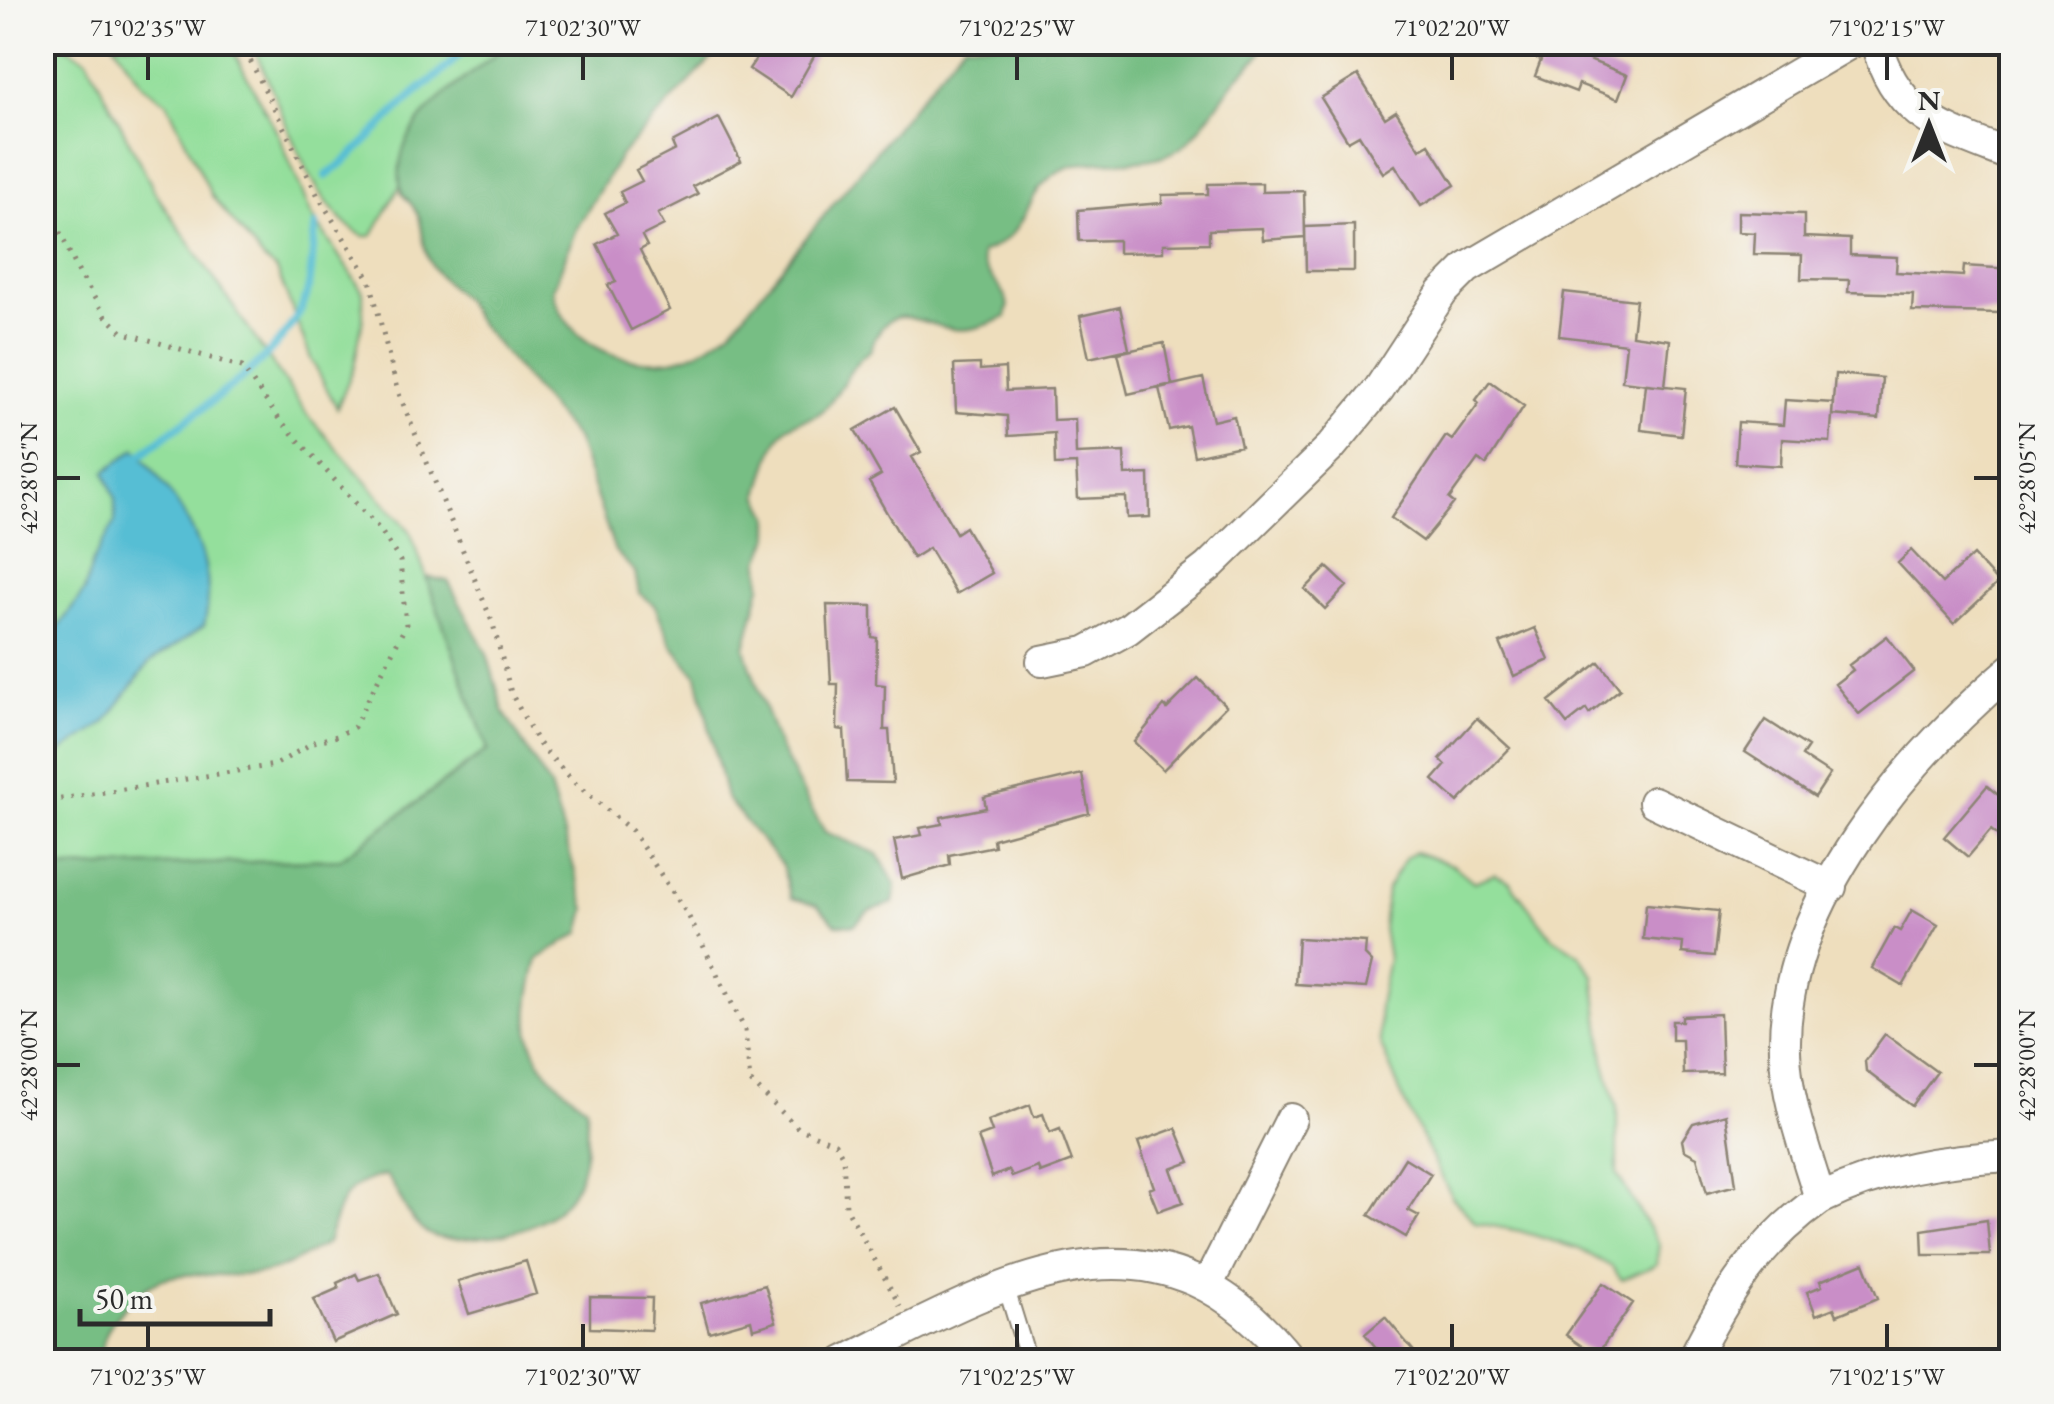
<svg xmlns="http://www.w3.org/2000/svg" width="2054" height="1404" viewBox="0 0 2054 1404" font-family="'EB Garamond',serif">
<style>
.green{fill:#94df9c;stroke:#608564;stroke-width:2.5}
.forest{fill:#77be84;stroke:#517458;stroke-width:2.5}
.water{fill:#57bed4;stroke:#417480;stroke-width:2.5}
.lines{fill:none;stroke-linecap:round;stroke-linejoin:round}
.stream{stroke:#57bed4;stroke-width:8}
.building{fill:#c98ec7}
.lane-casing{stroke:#8c8474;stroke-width:19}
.street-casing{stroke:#8c8474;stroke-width:34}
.path{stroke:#8c8474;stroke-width:5;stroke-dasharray:2.5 8;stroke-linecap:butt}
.lane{stroke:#fff;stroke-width:15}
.street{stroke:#fff;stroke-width:30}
.ticks{fill:none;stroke:#2b2b2b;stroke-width:4}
.neatline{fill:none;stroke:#2b2b2b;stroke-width:4}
.ticks-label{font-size:25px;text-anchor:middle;fill:#2b2b2b}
</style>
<rect width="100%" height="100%" fill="#f6f6f2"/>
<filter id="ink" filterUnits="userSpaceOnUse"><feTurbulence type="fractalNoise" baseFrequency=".01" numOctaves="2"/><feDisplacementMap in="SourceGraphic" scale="20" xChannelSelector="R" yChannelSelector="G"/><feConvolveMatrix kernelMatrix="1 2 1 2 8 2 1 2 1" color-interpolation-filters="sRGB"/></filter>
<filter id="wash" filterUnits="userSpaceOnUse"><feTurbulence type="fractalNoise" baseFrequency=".0048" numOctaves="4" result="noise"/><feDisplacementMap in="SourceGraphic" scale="40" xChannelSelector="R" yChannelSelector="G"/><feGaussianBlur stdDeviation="2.25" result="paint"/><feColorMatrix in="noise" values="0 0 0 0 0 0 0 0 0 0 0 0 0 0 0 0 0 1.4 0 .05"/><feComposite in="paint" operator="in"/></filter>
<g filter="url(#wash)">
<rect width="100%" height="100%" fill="#eedebd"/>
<path class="green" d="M 42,43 L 59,43 L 87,59 L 156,194 L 309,417 L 410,531 L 488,749 L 340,859 L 43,869 Z
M 114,43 L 229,43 L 280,138 L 311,214 L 363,292 L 363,318 L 354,367 L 337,408 L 311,359 L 277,270 L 264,260 L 212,196 L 167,102 L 143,86 Z
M 252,43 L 526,43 L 405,177 L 372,236 L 363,236 C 308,207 279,98 252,43 Z
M 1415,852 L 1453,865 L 1474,882 L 1495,874 L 1509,881 L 1551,936 L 1579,954 L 1594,976 L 1604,1060 L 1617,1108 L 1617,1174 L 1659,1245 L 1656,1265 L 1622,1280 L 1612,1267 L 1579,1249 L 1520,1231 L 1476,1223 L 1452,1197 L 1406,1106 L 1380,1043 L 1379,1005 L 1388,959 L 1383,929 L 1387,889 L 1405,858 Z"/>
<path class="forest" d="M 508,43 L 726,43 L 620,156 L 575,231 L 553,290 C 565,347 631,372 684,357 C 702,352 717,339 732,329 L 964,43 L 1264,43 C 1260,62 1243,69 1232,84 C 1220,100 1195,140 1179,149 C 1139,173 1088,149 1052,176 C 1019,202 1033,233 981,253 C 980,278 1016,289 1006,317 C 991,324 970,332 953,329 C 914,323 889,296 870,351 C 849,363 841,395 821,412 C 812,420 793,420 785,429 C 772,443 765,475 759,495 L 770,516 L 770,537 L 760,561 L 761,586 L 745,647 L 748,659 L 778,745 L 811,808 L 825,832 L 878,854 L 896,886 L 893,903 L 869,911 L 854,925 L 836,924 L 817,905 L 791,898 L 782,865 L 726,798 L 697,676 L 672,645 L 655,606 L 639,593 L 635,572 L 615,551 L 577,440 L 474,317 C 465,293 439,283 429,260 C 416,229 430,221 402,194 C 384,122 464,85 508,43 Z
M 426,577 L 448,581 L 487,654 L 504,713 L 550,787 L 586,909 L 580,933 L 538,959 C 520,1030 523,1061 586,1106 C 592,1181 570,1224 492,1236 C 475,1238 446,1242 431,1235 C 406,1224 402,1194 386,1175 C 341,1184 340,1203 327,1243 C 308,1253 285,1270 263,1273 C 199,1283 165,1253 115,1318 C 107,1329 98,1349 103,1361 L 43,1361 L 43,869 L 340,859 L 488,750 Z"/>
<path class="water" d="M 136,448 C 178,502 222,554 204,626 L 149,663 L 105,723 L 43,764 L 43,648 L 84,592 L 93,561 L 115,522 L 115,497 L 105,472 Z"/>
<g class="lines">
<path class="stream" d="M 326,176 C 361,151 386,119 418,91 C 438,75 454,64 468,42
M 141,455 C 193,411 269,371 301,309 C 314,285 311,251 316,225"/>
</g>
<g id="blocks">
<path class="building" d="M 767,42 L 822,42 L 791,97 L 749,69 Z
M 1573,42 L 1592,50 L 1589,60 L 1627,75 L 1618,99 L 1579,84 L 1576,92 L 1535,76 L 1541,60 L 1501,44 Z
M 1358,75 L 1385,118 L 1396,111 L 1420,149 L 1429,144 L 1455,185 L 1421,206 L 1395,165 L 1383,173 L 1359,135 L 1348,141 L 1321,98 Z
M 719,118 L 741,161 L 693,186 L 698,194 L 658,214 L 664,225 L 642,236 L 647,246 L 640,250 L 670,310 L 631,330 L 608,285 L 616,282 L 597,244 L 617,234 L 605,213 L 625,203 L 620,192 L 642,181 L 636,170 L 675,150 L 672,143 Z
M 1262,183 L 1262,192 L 1304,191 L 1305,237 L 1263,240 L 1262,228 L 1209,230 L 1209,243 L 1163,244 L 1163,252 L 1118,253 L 1118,240 L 1079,241 L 1078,210 L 1162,203 L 1162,195 L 1208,194 L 1208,184 Z
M 1738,212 L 1804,214 L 1804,237 L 1850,239 L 1850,255 L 1897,257 L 1896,272 L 1963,276 L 1964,266 L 2012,269 L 2012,306 L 2000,305 L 2000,313 L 1912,311 L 1913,294 L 1848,292 L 1849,280 L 1801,279 L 1802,255 L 1754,254 L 1755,233 L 1738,232 Z
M 1354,225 L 1354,271 L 1306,271 L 1305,227 Z
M 1564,292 L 1636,300 L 1632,335 L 1670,340 L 1665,386 L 1622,381 L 1626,344 L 1559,336 Z
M 1120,307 L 1129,349 L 1089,358 L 1080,316 Z
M 1164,343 L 1172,384 L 1128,394 L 1118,353 Z
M 980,364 L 980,370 L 1005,368 L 1006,391 L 1052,389 L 1053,420 L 1075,419 L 1076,454 L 1124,452 L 1125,475 L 1149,474 L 1150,517 L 1127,518 L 1126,497 L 1078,499 L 1076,464 L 1055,465 L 1054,433 L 1008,436 L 1007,416 L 956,412 L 954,365 Z
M 1835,374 L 1882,378 L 1879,419 L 1832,415 Z
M 1203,378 L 1213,421 L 1234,416 L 1241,446 L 1194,456 L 1188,426 L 1169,430 L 1159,388 Z
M 1490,381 L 1524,406 L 1486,465 L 1478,459 L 1449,499 L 1454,503 L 1423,541 L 1391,518 L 1446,436 L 1452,440 L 1479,403 L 1476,400 Z
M 1646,384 L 1686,388 L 1681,435 L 1641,430 Z
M 1785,400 L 1833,403 L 1830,442 L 1782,439 L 1781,466 L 1735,463 L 1738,422 L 1783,425 Z
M 895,407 L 921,452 L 912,457 L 956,533 L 965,527 L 992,573 L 956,594 L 929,548 L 913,558 L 869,482 L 881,475 L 855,430 Z
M 1911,550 L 1942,583 L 1973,555 L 1998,583 L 1954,624 L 1898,563 Z
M 1327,567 L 1347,586 L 1325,609 L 1305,589 Z
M 827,605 L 872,606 L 872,637 L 877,638 L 876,684 L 885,685 L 884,730 L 889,730 L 893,783 L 847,782 L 844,730 L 837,729 L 838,684 L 831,684 Z
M 1535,628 L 1549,660 L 1514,676 L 1500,643 Z
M 1887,636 L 1914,671 L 1859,714 L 1835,684 L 1853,670 L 1849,665 Z
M 1599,662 L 1620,689 L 1589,714 L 1586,709 L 1567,724 L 1549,701 Z
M 1198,678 L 1226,706 L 1163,770 L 1134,742 L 1164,706 L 1167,709 Z
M 1477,718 L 1510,748 L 1458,802 L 1433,780 L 1446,765 L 1440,759 Z
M 1766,720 L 1808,747 L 1802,756 L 1830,774 L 1815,797 L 1745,752 Z
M 1082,774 L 1089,813 L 993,839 L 994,846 L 949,855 L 950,865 L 902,879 L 894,840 L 922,835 L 920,828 L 942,824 L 941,817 L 986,808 L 984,797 Z
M 1987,786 L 2012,806 L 2012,847 L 1991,830 L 1968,857 L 1944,837 Z
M 1646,904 L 1719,911 L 1714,956 L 1682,953 L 1683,943 L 1643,939 Z
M 1912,910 L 1938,925 L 1903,986 L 1872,968 L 1894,928 L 1900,931 Z
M 1298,938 L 1366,942 L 1365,955 L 1372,962 L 1366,988 L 1295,984 Z
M 1720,1014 L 1722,1073 L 1683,1074 L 1682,1040 L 1672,1040 L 1672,1021 L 1682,1021 L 1682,1016 Z
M 1885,1034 L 1937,1072 L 1912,1106 L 1866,1071 L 1865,1061 Z
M 1030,1105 L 1034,1117 L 1043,1114 L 1050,1133 L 1060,1129 L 1072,1161 L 1040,1173 L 1038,1167 L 1012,1177 L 1009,1170 L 992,1177 L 978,1137 L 992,1132 L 988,1121 Z
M 1726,1114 L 1736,1185 L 1707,1193 L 1697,1157 L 1684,1150 L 1682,1140 L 1693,1123 Z
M 1176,1128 L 1190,1162 L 1171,1169 L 1183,1202 L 1158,1211 L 1149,1189 L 1154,1187 L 1138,1142 Z
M 1405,1158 L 1431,1174 L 1408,1210 L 1419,1216 L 1406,1237 L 1369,1215 Z
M 1987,1220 L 1990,1255 L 1923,1255 L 1922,1230 Z
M 526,1261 L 536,1294 L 469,1314 L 458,1281 Z
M 1864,1263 L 1878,1298 L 1837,1315 L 1834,1308 L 1816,1315 L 1807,1292 L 1822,1286 L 1820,1281 Z
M 379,1273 L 397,1314 L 333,1342 L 314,1299 L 339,1288 L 337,1283 L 356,1274 L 359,1280 Z
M 1603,1283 L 1633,1303 L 1596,1356 L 1566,1335 Z
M 765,1285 L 776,1322 L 753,1329 L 751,1320 L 709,1332 L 701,1303 Z
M 590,1297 L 652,1298 L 651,1330 L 590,1328 Z
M 1385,1317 L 1423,1362 L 1388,1362 L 1365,1334 Z"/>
</g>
</g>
<g filter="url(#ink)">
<use href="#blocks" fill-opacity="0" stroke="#8c8474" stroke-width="2.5"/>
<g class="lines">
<g class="lane-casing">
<path id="lane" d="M 1005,1284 L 1029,1362"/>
</g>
<g class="street-casing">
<path id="street" d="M 1876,42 C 1896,119 1945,129 2012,156
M 1042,661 L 1086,652 L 1128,629 L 1208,567 L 1331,447 L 1379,389 L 1442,293 L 1467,268 L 1852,42
M 2012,669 C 1907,758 1781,904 1785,1051 C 1786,1101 1806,1151 1820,1199 C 1881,1169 1945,1159 2012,1156
M 1654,802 L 1831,887
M 1207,1286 L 1291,1119
M 844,1362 C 1000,1284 1156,1187 1292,1362
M 1692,1362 C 1725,1295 1759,1242 1820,1199"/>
</g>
<path class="path" d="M 241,42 L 318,196 L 370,280 L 397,389 L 493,624 L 511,693 L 538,743 L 575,783 L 632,831 L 688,915 L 745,1030 L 750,1081 L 798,1128 L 835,1143 L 843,1157 L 846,1207 L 900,1306
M 42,194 L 79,273 L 105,315 L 122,332 L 242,367 L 279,419 L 381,531 L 400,561 L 406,625 L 354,727 L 337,736 L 314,742 L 275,765 L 42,802"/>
<use href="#lane" class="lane"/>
<use href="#street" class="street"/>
</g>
</g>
<path class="ticks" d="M 148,55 L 148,80M 583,55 L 583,80M 1017,55 L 1017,80M 1452,55 L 1452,80M 1887,55 L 1887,80M 55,478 L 80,478M 1974,478 L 1999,478M 55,1065 L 80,1065M 1974,1065 L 1999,1065M 148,1324 L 148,1349M 583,1324 L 583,1349M 1017,1324 L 1017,1349M 1452,1324 L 1452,1349M 1887,1324 L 1887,1349"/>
<rect width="2054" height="1404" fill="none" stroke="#f6f6f2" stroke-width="110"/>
<g transform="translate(1929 125)" stroke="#f6f6f2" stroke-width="8" paint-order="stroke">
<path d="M0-8L18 38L0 25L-18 38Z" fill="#2b2b2b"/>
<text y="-15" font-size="28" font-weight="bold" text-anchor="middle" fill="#2b2b2b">N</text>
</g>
<path d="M80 1309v15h190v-15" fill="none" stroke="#2b2b2b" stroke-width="5"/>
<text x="95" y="1309" font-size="30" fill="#2b2b2b" stroke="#f6f6f2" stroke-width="8" paint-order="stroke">50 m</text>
<rect x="55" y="55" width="1944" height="1294" class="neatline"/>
<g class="ticks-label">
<text x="148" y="36">71°02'35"W</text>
<text x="583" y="36">71°02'30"W</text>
<text x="1017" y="36">71°02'25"W</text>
<text x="1452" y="36">71°02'20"W</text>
<text x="1887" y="36">71°02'15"W</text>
<text transform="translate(28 478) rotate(-90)" y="9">42°28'05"N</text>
<text transform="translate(2026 478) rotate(-90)" y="9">42°28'05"N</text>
<text transform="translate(28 1065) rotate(-90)" y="9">42°28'00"N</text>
<text transform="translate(2026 1065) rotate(-90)" y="9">42°28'00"N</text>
<text x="148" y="1385">71°02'35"W</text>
<text x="583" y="1385">71°02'30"W</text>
<text x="1017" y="1385">71°02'25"W</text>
<text x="1452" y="1385">71°02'20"W</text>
<text x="1887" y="1385">71°02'15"W</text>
</g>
</svg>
